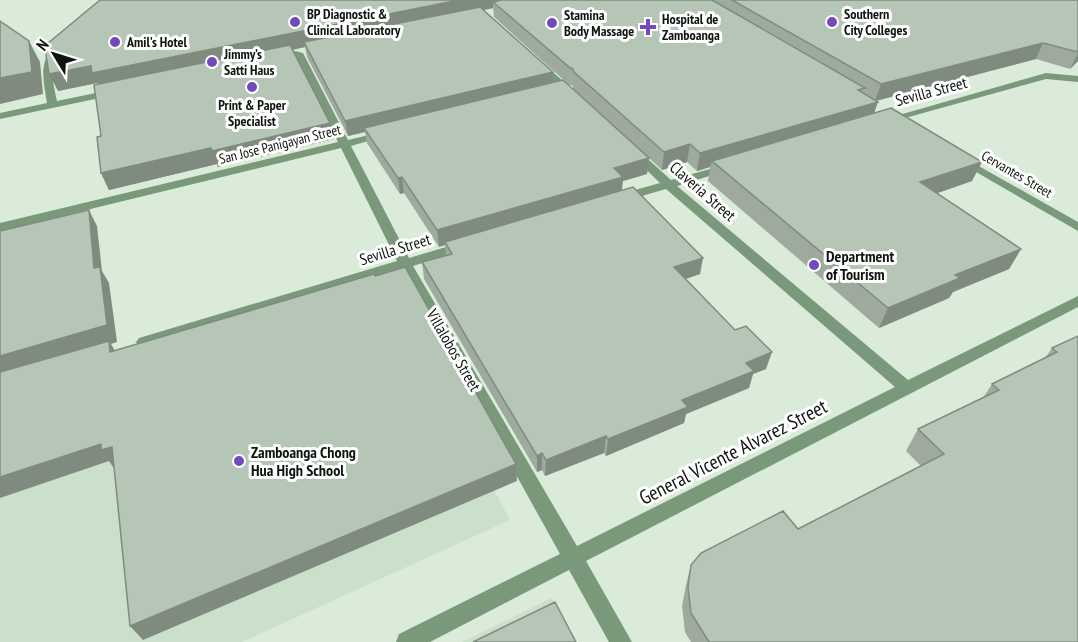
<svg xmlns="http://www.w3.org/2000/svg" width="1078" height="642" viewBox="0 0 1078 642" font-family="'PT Sans Narrow',sans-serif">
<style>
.built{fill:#cae0cb}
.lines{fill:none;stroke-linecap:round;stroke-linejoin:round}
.minor{fill:#79997a;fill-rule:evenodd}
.wall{fill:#9daa9d;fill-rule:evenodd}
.shaded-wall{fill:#7f8b7f}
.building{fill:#b6c6b6;stroke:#7f8b7f;stroke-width:1.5}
.poi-dot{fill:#7349c1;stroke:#fff;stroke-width:2}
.labels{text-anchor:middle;stroke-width:6;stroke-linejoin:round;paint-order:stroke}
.far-poi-label{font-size:14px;font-weight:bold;fill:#0e140e;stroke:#fff;text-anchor:start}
.far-street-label{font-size:14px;fill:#0e140e;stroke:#fff}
.street-label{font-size:16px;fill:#0e140e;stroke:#fff}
.poi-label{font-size:16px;font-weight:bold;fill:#0e140e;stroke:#fff;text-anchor:start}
.near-street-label{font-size:20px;fill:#0e140e;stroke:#fff}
</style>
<rect width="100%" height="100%" fill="#daebda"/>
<path class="built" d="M 384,284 L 510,520 L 242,642 L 0,642 L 0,402 Z
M 552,598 L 575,642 L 462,642 Z"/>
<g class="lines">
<path class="minor" d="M 60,45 L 65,48 C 48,68 52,77 57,101 L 115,89 L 120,92 L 119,94 L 0,119 L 0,113 L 47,103 C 44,83 36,56 60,45 Z
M 295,51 L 303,53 L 348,140 L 386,131 L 392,134 L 351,146 L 409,258 L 463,242 L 470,246 L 468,249 L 413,266 L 577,546 L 895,387 L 666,189 L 621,202 L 617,201 L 615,198 L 617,195 L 660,183 L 630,154 L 630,150 L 638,150 L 671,180 L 724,165 L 732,165 L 732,169 L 677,186 L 908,380 L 1078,296 L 1078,307 L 586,561 L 632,642 L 609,642 L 569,570 L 430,642 L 396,642 L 399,634 L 560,554 L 402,269 L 144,348 L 139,346 L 136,342 L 139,338 L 397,261 L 341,148 L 0,231 L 0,223 L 338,142 L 293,53 Z
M 534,61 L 540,61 L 577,93 L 577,97 L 569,97 L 534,65 Z
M 1046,73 L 1078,76 L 1078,82 L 1046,79 L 887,123 L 883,124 L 878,121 Z
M 961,156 L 1078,222 L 1078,231 L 957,161 L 955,159 Z"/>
</g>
<path class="wall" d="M 100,0 L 1078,0 L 1078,61 L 1070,69 L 1036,59 L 876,101 L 874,113 L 972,181 L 937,193 L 1021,249 L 1009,269 L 953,292 L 949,298 L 879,328 L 708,181 L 710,167 L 697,171 L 687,162 L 662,170 L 649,158 L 647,174 L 623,181 L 622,190 L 700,274 L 685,279 L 766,369 L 753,374 L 749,388 L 686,414 L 684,423 L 606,456 L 604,453 L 545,476 L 542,470 L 537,472 L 424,279 L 422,262 L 446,255 L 445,245 L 439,247 L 404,193 L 400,194 L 367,143 L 365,132 L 348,136 L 307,57 L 305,47 L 293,50 L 334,139 L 218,167 L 217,164 L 109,190 L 101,173 L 101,136 L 97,83 L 58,91 ZM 493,8 L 494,17 L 568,84 L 573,86 L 573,89 L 649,158 L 552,83 L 484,10 Z
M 1078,336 L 1078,642 L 691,642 L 685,632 L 682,606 L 686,585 L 691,565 L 798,529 L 921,466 L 906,451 L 918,429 L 983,398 L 992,384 L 1045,358 L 1052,348 Z"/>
<path class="shaded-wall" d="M 459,0 L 534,0 L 493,2 L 493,8 L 307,47 L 304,42 L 305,47 L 100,90 L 97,83 L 58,91 L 49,74 L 91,66 Z
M 29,41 L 40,62 L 43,94 L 0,104 L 0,78 Z
M 1043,43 L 1036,59 L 875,101 L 881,84 Z
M 1078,53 L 1078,61 L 1070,69 Z
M 553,72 L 552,87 L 364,128 L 365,132 L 348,136 L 345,121 Z
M 878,102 L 872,119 L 712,161 L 710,167 L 697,171 L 700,153 Z
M 330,123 L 334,139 L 218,167 L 217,164 L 109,190 L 101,173 L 211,148 Z
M 690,144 L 687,162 L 662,170 L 664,152 Z
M 649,158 L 647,174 L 623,181 L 621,193 L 445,242 L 445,245 L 439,247 L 437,230 L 614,168 Z
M 982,162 L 972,181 L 912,202 L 920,182 Z
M 402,177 L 404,193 L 400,194 L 398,178 Z
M 89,210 L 97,226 L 102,271 L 109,283 L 117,342 L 111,344 L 119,358 L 0,377 L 0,356 L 94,268 Z
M 1021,249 L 1009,269 L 953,292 L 949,298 L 879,328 L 888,308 L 955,275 Z
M 703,258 L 700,274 L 671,284 L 674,267 Z
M 772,352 L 766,369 L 753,374 L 749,388 L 686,414 L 684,423 L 606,456 L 608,439 L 682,400 L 746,363 Z
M 606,436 L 604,453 L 545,476 L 546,460 Z
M 101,444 L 112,447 L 123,463 L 113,467 L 109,461 L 0,498 L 0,477 Z
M 542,453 L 542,470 L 537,472 L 537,456 Z
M 516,464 L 517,481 L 143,640 L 130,626 Z"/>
<path class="building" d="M 100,0 L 459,0 L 92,73 L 91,66 L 49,74 L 45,49 L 47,44 Z
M 502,0 L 712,0 L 865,88 L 858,90 L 878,102 L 700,153 L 690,144 L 664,152 L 574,72 L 573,69 L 569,67 L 493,2 Z
M 732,0 L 1078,0 L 1078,52 L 1043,43 L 881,84 Z
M 480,7 L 553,72 L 345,121 L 304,42 Z
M 0,21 L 29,41 L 32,72 L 0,78 Z
M 290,45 L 330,123 L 212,151 L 211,148 L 101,173 L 97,137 L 101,136 L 94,85 Z
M 563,80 L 649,158 L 614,168 L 623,177 L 437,230 L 402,177 L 398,178 L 364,128 Z
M 891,108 L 982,162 L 920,182 L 1021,249 L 955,275 L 960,278 L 888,308 L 712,161 Z
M 633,187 L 703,258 L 674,267 L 735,330 L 746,326 L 772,352 L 746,363 L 754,371 L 682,400 L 688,407 L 608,439 L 606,436 L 546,460 L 542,453 L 537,456 L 422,262 L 452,254 L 445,242 Z
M 89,210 L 94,268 L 100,267 L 107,325 L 0,356 L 0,231 Z
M 405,267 L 516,464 L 130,626 L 112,447 L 101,450 L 101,444 L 0,477 L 0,372 L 109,341 L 110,352 L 374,274 L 375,276 Z
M 1078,336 L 1078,642 L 709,642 L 691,613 L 688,587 L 691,565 L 701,553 L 783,511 L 798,529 L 944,454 L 918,429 L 999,390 L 992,384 L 1057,352 L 1052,348 Z
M 555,602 L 576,642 L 473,642 Z"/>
<g class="poi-dot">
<circle cx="295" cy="22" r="6"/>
<circle cx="832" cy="22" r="6"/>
<circle cx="552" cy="23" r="6"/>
<path d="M645 18h6v6h6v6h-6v6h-6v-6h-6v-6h6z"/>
<circle cx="115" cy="42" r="6"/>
<circle cx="212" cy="62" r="6"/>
<circle cx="252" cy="87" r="6"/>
<circle cx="814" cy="265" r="6"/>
<circle cx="239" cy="461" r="6"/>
</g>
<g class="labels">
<g class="far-poi-label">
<text x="307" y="19">BP Diagnostic &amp;<tspan x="307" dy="16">Clinical Laboratory</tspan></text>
<text x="844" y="19">Southern<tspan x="844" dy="16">City Colleges</tspan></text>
<text x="564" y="20">Stamina<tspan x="564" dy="16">Body Massage</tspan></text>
<text x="662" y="24">Hospital de<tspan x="662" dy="16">Zamboanga</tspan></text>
<text x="127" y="47">Amil's Hotel</text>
<text x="224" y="59">Jimmy’s<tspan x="224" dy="16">Satti Haus</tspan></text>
<text x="252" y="110" text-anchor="middle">Print &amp; Paper<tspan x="252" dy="16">Specialist</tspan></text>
</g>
<g class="far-street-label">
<text transform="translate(280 144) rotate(-14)" y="5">San Jose Panigayan Street</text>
<text transform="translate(1017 174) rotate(30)" y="5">Cervantes Street</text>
</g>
<g class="street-label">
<text transform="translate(931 91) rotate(-15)" y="6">Sevilla Street</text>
<text transform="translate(703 191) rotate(41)" y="6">Claveria Street</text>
<text transform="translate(395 249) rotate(-17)" y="6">Sevilla Street</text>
<text transform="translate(454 350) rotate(60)" y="6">Villalobos Street</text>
</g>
<g class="poi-label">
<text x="826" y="262">Department<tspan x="826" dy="18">of Tourism</tspan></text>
<text x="251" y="458">Zamboanga Chong<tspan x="251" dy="18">Hua High School</tspan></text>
</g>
<g class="near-street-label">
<text transform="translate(733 452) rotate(-27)" y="7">General Vicente Alvarez Street</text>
</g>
</g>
<g transform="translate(54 54) rotate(308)" stroke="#ffffff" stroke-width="4.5" paint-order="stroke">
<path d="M0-4.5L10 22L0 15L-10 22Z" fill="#0e140e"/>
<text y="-9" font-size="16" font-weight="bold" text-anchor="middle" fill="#0e140e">N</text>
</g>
</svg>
